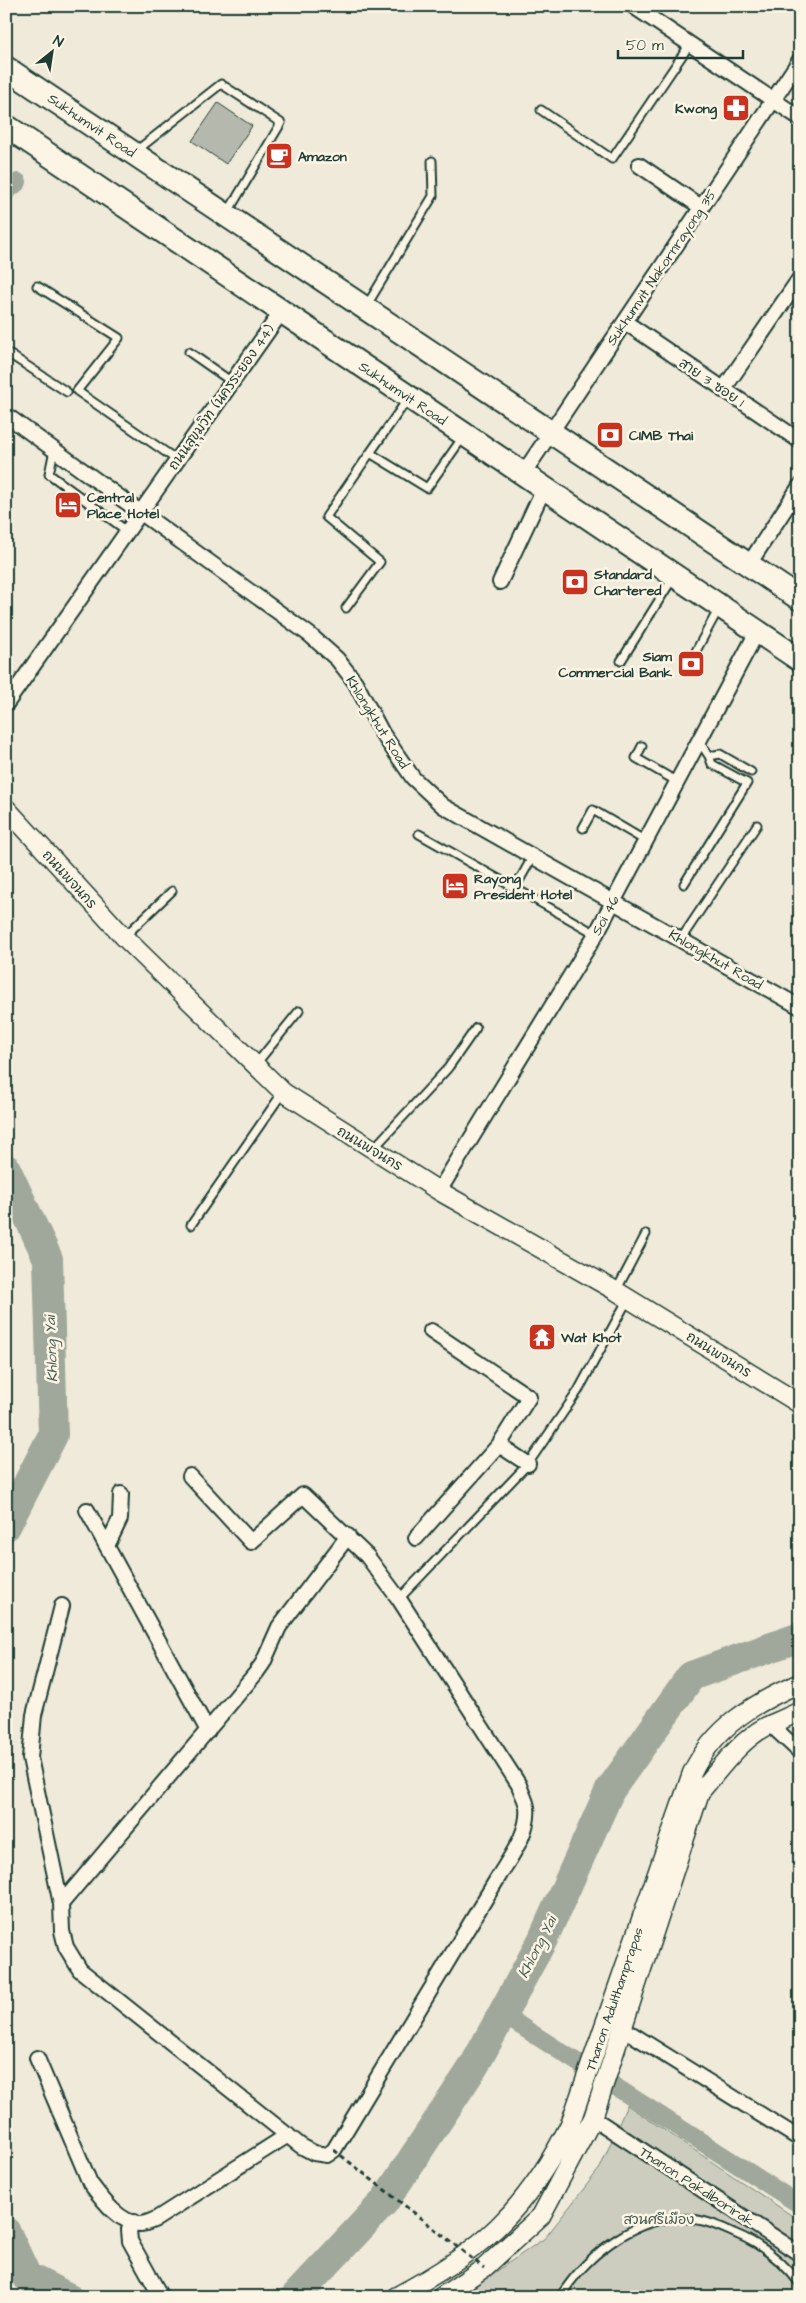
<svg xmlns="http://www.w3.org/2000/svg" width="806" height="2303" viewBox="0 0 806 2303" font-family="'Architects Daughter','Playpen Sans Thai',sans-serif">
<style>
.green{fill:#cccdbf;stroke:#76857a}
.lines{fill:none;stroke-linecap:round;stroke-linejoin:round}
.canal{stroke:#9fa89a;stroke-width:18}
.river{stroke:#9fa89a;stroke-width:30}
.building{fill:#b5b9ad;stroke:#1f3d34}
.service-casing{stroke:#1f3d34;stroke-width:11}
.minor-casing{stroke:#1f3d34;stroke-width:18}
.tertiary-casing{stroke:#1f3d34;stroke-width:21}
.primary-casing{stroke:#1f3d34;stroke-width:26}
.service{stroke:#fcf5e5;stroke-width:7}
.minor{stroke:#fcf5e5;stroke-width:14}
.tertiary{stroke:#fcf5e5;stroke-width:18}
.primary{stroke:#fcf5e5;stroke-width:22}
.path-bridge{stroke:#1f3d34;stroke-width:3;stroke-dasharray:5 4;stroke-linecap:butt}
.labels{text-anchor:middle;stroke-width:5;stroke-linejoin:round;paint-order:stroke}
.poi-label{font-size:14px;font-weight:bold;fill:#1f3d34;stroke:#fcf5e5;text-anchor:start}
.street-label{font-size:14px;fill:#1f3d34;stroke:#fcf5e5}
.park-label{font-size:14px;fill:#425a50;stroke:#fcf5e5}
.water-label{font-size:15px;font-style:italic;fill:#455d53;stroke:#fcf5e5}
</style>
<rect width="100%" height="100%" fill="#efeada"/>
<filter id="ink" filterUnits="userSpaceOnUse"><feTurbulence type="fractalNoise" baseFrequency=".02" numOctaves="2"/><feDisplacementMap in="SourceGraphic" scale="10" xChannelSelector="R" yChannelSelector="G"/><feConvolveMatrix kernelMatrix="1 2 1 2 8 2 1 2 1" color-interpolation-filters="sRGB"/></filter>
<g filter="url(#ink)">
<path class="green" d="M 627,2105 L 800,2221 L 800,2297 L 459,2297 L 545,2238 L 600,2168 Z"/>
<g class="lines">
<path class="canal" d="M 6,192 L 18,182
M 502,2014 L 800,2205"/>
<path class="river" d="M 6,1169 L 48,1259 L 53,1435 L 6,1526
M 6,2232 L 27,2277 L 67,2297
M 295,2297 L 384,2202 L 474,2066 L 542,1941 L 610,1790 L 691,1676 L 800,1637"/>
</g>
<path class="building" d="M 218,103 L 252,126 L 226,164 L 192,141 Z"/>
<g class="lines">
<g class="service-casing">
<path id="service" d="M 541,110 L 612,159 L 690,44
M 136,151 L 221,84 L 281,123 L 228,212
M 37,286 L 119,338 L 77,391 L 177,460
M 367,305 L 433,196 L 432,161
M 6,352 L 67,392
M 189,352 L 232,382
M 54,450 L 49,474 L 127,531
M 370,453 L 407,400
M 346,608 L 380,562 L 326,517 L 370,453 L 427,488 L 463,437
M 696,651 L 718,610
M 621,661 L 673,578
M 699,741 L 709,756 L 720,754 L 751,772
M 642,746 L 636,758 L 676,781
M 583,828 L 593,810 L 644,840
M 419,834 L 596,934
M 684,884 L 747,783 L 712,764 L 709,756
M 515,888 L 533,856
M 124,937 L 172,891
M 681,939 L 757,825
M 256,1064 L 299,1011
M 374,1148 L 448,1068 L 476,1028
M 191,1225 L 283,1092
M 616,1291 L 646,1234
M 399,1599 L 528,1464 L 578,1391 L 628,1299
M 560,2297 C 588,2253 642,2209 698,2220 C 711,2222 723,2228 734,2233 C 761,2244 783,2261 800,2284"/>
</g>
<g class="minor-casing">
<path id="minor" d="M 633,6 L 800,118
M 639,165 L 701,207
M 625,322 L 800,441
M 723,390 L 800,278
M 6,415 L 310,635 L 337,659 L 355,682 L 382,733 L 413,778 L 443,806 L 800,1007
M 523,474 L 800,60
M 749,564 L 800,486
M 500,582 L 544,488
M 6,704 L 282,311
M 439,1191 L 596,934 L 757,632
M 499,1445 L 528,1464
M 87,1510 L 208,1731
M 416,1538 L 499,1445 L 529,1397 L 431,1331
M 107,1546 L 120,1519 L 121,1494
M 62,1606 L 34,1715 L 30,1758 L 61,1904 L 62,1931 L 66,1947 L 80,1970 L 301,2146 L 314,2153 L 327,2155 L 334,2150 L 499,1876 C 511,1856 530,1831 527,1807 C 526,1800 521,1792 519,1785 L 399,1599 L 367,1556 L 303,1495 L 251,1542 L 190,1476
M 771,1725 L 800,1752
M 61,1904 L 256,1673 L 263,1663 L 279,1627 L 348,1536
M 622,2028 L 800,2139
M 37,2058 L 90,2183 C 102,2199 119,2223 140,2224 C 145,2224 151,2221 156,2219 L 288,2135
M 593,2118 L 800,2254
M 134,2222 L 129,2230 L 130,2241 L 161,2297"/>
</g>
<g class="tertiary-casing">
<path id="tertiary" d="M 6,808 L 124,937 L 283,1092 L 439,1191 L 616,1291 L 800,1404
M 395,2297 C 481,2252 526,2211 570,2124 L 692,1773 C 714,1727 754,1703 800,1683
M 441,2297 L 484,2268 L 541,2216 L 593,2118 L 700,1792 C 720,1769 739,1741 767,1726 C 778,1721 789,1717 800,1711"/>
</g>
<g class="primary-casing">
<path id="primary" d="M 6,68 L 800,599
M 6,126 L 800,660"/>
</g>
<use href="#service" class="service"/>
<use href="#minor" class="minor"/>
<use href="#tertiary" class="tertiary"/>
<use href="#primary" class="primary"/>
<path class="path-bridge" d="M 334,2150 L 484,2268"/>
</g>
</g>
<defs>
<g id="pharmacy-square" transform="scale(1.4375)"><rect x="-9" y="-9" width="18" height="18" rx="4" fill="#c8321e" stroke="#fcf5e5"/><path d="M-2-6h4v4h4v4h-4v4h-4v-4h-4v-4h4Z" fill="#fff"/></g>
<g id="cafe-square" transform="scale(1.4375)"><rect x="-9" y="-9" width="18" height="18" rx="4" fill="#c8321e" stroke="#fcf5e5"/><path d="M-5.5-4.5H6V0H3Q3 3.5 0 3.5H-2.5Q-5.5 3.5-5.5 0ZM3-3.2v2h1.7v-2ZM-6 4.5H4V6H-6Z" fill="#fff"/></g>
<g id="bank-square" transform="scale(1.4375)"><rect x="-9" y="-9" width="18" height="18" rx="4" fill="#c8321e" stroke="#fcf5e5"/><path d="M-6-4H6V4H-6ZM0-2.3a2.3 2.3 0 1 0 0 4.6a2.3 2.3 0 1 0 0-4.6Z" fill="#fff"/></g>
<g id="hotel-square" transform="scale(1.4375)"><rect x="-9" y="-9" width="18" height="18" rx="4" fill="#c8321e" stroke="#fcf5e5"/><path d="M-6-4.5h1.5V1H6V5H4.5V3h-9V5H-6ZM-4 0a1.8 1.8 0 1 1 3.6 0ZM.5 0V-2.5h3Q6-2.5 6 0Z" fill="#fff"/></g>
<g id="temple-square" transform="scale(1.4375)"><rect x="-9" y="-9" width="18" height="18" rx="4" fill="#c8321e" stroke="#fcf5e5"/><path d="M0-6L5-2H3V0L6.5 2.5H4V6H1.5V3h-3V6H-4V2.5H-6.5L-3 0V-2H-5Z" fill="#fff"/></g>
</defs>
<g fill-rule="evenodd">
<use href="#pharmacy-square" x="736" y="108"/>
<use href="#cafe-square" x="279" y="156"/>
<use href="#bank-square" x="610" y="435"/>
<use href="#hotel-square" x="68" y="505"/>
<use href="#bank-square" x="575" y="582"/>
<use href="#bank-square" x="691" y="664"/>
<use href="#hotel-square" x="455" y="886"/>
<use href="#temple-square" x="542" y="1337"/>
</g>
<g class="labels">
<g class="poi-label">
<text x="717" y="113" text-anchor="end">Kwong</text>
<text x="298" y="161">Amazon</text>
<text x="629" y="440">CIMB Thai</text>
<text x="87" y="502">Central<tspan x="87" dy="16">Place Hotel</tspan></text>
<text x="594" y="579">Standard<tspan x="594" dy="16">Chartered</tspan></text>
<text x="672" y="661" text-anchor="end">Siam<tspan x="672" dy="16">Commercial Bank</tspan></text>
<text x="474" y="883">Rayong<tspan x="474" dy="16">President Hotel</tspan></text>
<text x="561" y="1342">Wat Khot</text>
</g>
<g class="street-label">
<text transform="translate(92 125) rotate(34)" y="5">Sukhumvit Road</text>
<text transform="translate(661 267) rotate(-56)" y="5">Sukhumvit Nakornrayong 35</text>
<text transform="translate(712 382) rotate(34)" y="5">สาย 3 ซอย 1</text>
<text transform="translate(403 393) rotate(34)" y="5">Sukhumvit Road</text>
<text transform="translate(221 397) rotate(-55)" y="5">ถนนสุขุมวิท (นครระยอง 44)</text>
<text transform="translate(378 722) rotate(58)" y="5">Khlongkhut Road</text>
<text transform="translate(70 879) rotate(48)" y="5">ถนนพจนกร</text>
<text transform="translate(605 915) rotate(-62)" y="5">Soi 46</text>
<text transform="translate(716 959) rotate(30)" y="5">Khlongkhut Road</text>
<text transform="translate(370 1148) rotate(31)" y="5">ถนนพจนกร</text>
<text transform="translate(719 1354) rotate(32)" y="5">ถนนพจนกร</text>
<text transform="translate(614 1999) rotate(-71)" y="5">Thanon Adulthamprapas</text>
<text transform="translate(697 2186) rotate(33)" y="5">Thanon Pakdiborirak</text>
</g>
<g class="park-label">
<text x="659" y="2224">สวนศรีเมือง</text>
</g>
<g class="water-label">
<text transform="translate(51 1349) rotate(-92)" y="5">Khlong Yai</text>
<text transform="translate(537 1947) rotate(-63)" y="5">Khlong Yai</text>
</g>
</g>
<rect width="806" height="2303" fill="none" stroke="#fcf5e5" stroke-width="25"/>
<rect x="12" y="12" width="781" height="2278" fill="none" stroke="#1f3d34" stroke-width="2" filter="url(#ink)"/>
<g transform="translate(52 52) rotate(30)" stroke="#fcf5e5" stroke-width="4" paint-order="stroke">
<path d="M0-4L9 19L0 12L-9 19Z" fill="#1f3d34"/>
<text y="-8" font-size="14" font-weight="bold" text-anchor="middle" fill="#1f3d34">N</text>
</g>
<path d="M618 50v8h125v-8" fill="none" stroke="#1f3d34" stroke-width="2.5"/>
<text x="626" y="50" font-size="15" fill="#1f3d34" stroke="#fcf5e5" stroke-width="4" paint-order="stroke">50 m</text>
</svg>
